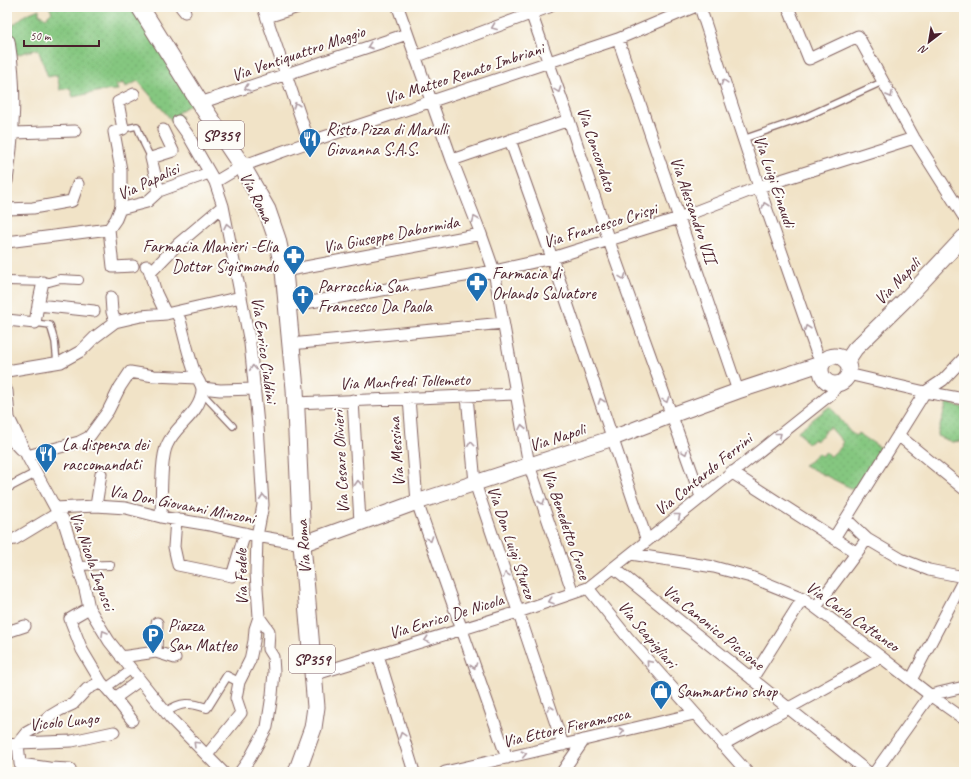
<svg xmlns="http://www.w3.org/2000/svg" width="971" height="779" viewBox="0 0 971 779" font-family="Caveat,sans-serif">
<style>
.garden{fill:url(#garden-dots);stroke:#687356}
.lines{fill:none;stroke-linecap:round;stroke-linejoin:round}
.service-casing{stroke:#846462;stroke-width:8}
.pedestrian-casing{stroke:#846462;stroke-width:10}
.minor-casing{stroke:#846462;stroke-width:13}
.secondary-casing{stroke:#846462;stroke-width:17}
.primary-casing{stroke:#846462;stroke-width:19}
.service{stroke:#fff;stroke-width:5.5}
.pedestrian{stroke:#fff;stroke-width:8}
.minor{stroke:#fff;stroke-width:11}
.secondary{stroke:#fff;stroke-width:15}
.primary{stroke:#fff;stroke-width:17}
.oneway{stroke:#ae9aa0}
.labels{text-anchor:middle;stroke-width:4;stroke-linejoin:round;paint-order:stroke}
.shield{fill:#fdfcf7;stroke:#806168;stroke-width:1}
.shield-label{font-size:16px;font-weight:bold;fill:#4a1f2b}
.street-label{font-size:17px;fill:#4a1f2b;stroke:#fdfcf7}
.poi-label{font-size:17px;fill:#4a1f2b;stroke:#fdfcf7;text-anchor:start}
</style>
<defs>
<pattern id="garden-dots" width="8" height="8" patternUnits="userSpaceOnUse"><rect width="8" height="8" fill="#85c780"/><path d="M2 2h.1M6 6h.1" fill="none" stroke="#74aa6f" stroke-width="1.8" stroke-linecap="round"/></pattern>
</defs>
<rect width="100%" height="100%" fill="#fdfcf7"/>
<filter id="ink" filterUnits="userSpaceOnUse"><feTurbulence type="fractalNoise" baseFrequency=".025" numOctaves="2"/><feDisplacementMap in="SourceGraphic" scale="8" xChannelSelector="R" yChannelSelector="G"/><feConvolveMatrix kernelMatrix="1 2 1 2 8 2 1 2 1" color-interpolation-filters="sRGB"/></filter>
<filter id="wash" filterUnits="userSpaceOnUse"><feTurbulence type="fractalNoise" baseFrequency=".012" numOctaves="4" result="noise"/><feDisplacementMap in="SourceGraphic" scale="16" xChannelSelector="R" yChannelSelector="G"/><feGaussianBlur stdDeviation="0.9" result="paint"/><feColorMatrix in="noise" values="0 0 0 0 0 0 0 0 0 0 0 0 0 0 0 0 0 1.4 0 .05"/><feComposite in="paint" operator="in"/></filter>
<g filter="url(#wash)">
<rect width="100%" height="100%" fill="#f1e3c7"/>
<path class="garden" d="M 49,7 L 134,7 L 193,103 L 177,113 L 182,117 L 173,122 L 138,81 L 126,87 L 124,83 L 116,85 L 118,90 L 101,91 L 73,97 L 70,88 L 60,90 L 57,75 L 48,77 L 38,49 L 15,55 L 12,26 L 25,15 L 39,9 L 39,14 L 46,18 L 52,12 Z
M 947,402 L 964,408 L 964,437 L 961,441 L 952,442 L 937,436 Z
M 830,406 L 850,432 L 856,436 L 858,433 L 884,450 L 859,492 L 804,465 L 812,460 L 811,459 L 818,453 L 821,456 L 826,452 L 830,457 L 842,446 L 841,444 L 843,442 L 830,427 L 824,431 L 825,433 L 815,441 L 814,439 L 808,444 L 798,431 Z"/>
</g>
<g filter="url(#ink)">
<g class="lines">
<g class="service-casing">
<path id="service" d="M 123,129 L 137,126 L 144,144 L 151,158
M 743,139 L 801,119 L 882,82
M 35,323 L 50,325 L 55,342 L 57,363
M 202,393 L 233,426"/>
</g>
<g class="pedestrian-casing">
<path id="pedestrian" d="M 7,281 L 49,282 L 60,279 L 79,280
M 7,488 L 36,473
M 78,566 L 110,565
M 106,688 L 132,669
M 166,712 C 181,702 190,702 207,708 L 227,676 L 239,682"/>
</g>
<g class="minor-casing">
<path id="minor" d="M 181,7 L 185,12
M 263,7 L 309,142
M 398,7 L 452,160 L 481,234 L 494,271 L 529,465 L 573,593
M 529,7 L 569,120 L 609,241 L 701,497
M 700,7 L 759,187 L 817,354 L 823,363
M 788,7 L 809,59 L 858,36 L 914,138 L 964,217
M 267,17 L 298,7
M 618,39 L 738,391
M 415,57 L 549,7
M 200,103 L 407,34
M 178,121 L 188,135 L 215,182 L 223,206 L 250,343 L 258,425 L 263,505 L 257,536 L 256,573 L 259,617 L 255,629 L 254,641 L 250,660 L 239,682 L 236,698 L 241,713 L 207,755
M 14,133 L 75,131
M 510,140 L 552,258 L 647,541
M 452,160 L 569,120
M 7,181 C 14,132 17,91 9,41
M 215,182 L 242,166 L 309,142 L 618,39 L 694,7
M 159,191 L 151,158 L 173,151 L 163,130
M 7,209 L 33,208 L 72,201 L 78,184
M 120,209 L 121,205 L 121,170 L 114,132 L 123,129 L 118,102 L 134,94
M 109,229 L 113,267 L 133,266
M 7,242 L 109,229 L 116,219 L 120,209 L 147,202 L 159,191 L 209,173
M 146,266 L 148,266 L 156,293 L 166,314
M 284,271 L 481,234
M 150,273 L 178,244 L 223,206
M 111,297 L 112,312 L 115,322
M 38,305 L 43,282
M 287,306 L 494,271 L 552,258 L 679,218 L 759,187 L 914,138
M 7,320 L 35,323 L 38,305 L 94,311
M 291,344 L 503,323
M 7,371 L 61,362 L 81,351 L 95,337 L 115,322 L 141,316 L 166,314 L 241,297
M 848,374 L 925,392 L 964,399
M 202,388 L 220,390 L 255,389
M 7,391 L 9,418 L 27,456 L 58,513 L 63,519 L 85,589 L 89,608 L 109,641 L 171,719 L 223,772
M 467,396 L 475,483 L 563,745
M 409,398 L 417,502 L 507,758
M 353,400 L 360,522
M 295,403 L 516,394
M 7,435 L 20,449
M 898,435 L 964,489
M 27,456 L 79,442 L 89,437 L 108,411 L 120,387 L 130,372 L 154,376 L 197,378
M 731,472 L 857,553
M 96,506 L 101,474
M 55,508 L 96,506 L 126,508 L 161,517 L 210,525 L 257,536 L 302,544
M 161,517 C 162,500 160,459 167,445 C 176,424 201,414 202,390 C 202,385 198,380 196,376 C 189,358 185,339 180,320 L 176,312
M 176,519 L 174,547 L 178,565 L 232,576 L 245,533
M 846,519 L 867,539 L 901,559 L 929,570 L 964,577
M 834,538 L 925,392 L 943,380 L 964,358
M 7,540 L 15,539 L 58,513
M 631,554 L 714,567 L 751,577 L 803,598 L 881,657 L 930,695 L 964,719
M 614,568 L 868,772
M 588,588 L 628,638 L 747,772
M 816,607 L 867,539
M 89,608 L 70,619 L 82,650 L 101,682
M 7,632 L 25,626
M 156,652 L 157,623
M 378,655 L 414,772
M 121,657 L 156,652 L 175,658
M 313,675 L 518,612 L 588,588 L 831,394 L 838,384
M 752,679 L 803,598
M 911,680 L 964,579
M 930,695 L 964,687
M 115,698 L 132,720
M 722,745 L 881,657
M 7,746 L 18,743 L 26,733 L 40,725 L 50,716 L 60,710 L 73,704 L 87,689 L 101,682 L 115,698 L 140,680
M 70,772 L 70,769 L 49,768 L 20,764 L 18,743 L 72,741 L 114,732
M 240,772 L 250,758 L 267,727 L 272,695 L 274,672 L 273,657 L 268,649 L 269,631 L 259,617
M 445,772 L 584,740 L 694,714
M 562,772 L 584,740
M 875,772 L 930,695"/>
</g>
<g class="secondary-casing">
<path id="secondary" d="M821 370a14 14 0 1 1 28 0a14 14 0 1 1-28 0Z
M 847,364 L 849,358 L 855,349 L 905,300 L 964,237
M 302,544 L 417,502 L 613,438 L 672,415 L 738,391 L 823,363"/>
</g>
<g class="primary-casing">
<path id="primary" d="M 140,7 L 200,103 L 242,166 L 267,210 L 277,239 L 284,271 L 295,389 L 302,544 L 316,707 L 313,728 L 297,772"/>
</g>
<use href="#service" class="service"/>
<use href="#pedestrian" class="pedestrian"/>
<use href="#minor" class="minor"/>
<use href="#secondary" class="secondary"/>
<use href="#primary" class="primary"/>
</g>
<defs><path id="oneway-chevron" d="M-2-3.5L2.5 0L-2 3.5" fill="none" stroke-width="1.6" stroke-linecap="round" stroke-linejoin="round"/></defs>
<g class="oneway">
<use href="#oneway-chevron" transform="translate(494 27) rotate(159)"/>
<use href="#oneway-chevron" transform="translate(370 46) rotate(161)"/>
<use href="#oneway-chevron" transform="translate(724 82) rotate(-108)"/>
<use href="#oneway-chevron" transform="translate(247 88) rotate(161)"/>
<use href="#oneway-chevron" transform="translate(558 90) rotate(70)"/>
<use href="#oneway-chevron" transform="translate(890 95) rotate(61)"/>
<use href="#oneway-chevron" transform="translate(296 105) rotate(-109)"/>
<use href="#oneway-chevron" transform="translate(765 205) rotate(-109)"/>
<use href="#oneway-chevron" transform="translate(475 219) rotate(-112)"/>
<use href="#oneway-chevron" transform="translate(227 226) rotate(-102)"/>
<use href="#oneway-chevron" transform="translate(623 277) rotate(70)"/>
<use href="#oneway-chevron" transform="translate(807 328) rotate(-109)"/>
<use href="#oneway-chevron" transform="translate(253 368) rotate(-95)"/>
<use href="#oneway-chevron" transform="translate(666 400) rotate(70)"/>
<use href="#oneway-chevron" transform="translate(601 401) rotate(-109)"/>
<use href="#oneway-chevron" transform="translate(522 427) rotate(-100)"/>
<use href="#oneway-chevron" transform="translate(779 435) rotate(-38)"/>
<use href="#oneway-chevron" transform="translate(471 444) rotate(-95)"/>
<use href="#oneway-chevron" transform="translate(685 452) rotate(71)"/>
<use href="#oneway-chevron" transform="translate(358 483) rotate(-93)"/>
<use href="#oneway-chevron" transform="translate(263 497) rotate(-94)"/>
<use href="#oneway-chevron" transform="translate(542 502) rotate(71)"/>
<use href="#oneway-chevron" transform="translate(678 516) rotate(-39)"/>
<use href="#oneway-chevron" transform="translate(430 539) rotate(71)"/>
<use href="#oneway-chevron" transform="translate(506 575) rotate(-109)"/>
<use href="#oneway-chevron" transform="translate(551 601) rotate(161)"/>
<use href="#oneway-chevron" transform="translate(104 633) rotate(-120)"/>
<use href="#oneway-chevron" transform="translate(427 640) rotate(162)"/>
<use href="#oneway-chevron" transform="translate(649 663) rotate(-131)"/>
<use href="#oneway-chevron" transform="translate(474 666) rotate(71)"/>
<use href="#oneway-chevron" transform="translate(550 708) rotate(-109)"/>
<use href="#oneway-chevron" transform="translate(622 731) rotate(-14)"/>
<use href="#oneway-chevron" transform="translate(402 735) rotate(-107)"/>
<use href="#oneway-chevron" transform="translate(196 744) rotate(-135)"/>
<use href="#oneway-chevron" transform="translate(524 754) rotate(-13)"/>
</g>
</g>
<defs>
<g id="restaurant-pin" transform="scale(1.15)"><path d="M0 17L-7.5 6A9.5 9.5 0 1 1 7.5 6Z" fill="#1f6fb2" stroke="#fdfcf7"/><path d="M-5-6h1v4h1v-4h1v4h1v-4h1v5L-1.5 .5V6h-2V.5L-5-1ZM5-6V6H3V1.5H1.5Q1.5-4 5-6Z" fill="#fff"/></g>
<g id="pharmacy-pin" transform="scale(1.15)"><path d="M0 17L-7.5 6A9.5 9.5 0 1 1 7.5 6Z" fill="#1f6fb2" stroke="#fdfcf7"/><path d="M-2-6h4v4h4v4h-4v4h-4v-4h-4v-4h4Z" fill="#fff"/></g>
<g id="church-pin" transform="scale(1.15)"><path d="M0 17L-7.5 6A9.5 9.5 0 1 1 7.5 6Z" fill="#1f6fb2" stroke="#fdfcf7"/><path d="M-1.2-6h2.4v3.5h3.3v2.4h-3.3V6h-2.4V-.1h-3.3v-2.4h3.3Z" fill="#fff"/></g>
<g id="parking-pin" transform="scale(1.15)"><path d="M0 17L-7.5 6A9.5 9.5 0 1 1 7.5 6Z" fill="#1f6fb2" stroke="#fdfcf7"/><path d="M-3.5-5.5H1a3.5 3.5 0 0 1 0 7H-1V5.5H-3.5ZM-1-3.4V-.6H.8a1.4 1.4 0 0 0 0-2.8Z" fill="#fff"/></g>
<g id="shop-pin" transform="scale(1.15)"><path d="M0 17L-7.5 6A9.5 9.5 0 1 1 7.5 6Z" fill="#1f6fb2" stroke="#fdfcf7"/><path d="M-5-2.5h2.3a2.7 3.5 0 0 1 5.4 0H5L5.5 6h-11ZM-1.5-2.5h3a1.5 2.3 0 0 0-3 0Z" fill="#fff"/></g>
</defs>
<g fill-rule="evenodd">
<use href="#restaurant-pin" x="310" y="139"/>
<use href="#pharmacy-pin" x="294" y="256"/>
<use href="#pharmacy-pin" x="477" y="283"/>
<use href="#church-pin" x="303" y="296"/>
<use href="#restaurant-pin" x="46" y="454"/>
<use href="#parking-pin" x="153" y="635"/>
<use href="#shop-pin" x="661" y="691"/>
</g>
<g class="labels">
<g class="shield">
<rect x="198" y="121" width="46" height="28" rx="3"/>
<rect x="289" y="645" width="46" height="28" rx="3"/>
</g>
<g class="shield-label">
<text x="221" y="141">SP359</text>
<text x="312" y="665">SP359</text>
</g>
<g class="street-label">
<text transform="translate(298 53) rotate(-19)" y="6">Via Ventiquattro Maggio</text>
<text transform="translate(464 73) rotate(-18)" y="6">Via Matteo Renato Imbriani</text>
<text transform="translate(597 149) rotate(71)" y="6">Via Concordato</text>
<text transform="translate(148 181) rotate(-25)" y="6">Via Papalisi</text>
<text transform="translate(775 181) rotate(71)" y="6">Via Luigi Einaudi</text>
<text transform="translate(257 197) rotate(63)" y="6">Via Roma</text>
<text transform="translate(694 210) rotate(71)" y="6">Via Alessandro VII</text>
<text transform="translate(600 225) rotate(-17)" y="6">Via Francesco Crispi</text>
<text transform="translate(391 234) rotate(-11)" y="6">Via Giuseppe Dabormida</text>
<text transform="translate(897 281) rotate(-46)" y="6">Via Napoli</text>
<text transform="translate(265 350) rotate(82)" y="6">Via Enrico Cialdini</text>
<text transform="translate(405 381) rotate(-2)" y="6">Via Manfredi Tollemeto</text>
<text transform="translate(557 437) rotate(-18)" y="6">Via Napoli</text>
<text transform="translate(396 452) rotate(-94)" y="6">Via Messina</text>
<text transform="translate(340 462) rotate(-93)" y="6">Via Cesare Olivieri</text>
<text transform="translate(703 474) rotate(-39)" y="6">Via Contardo Ferrini</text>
<text transform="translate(182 504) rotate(11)" y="6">Via Don Giovanni Minzoni</text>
<text transform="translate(567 524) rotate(71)" y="6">Via Benedetto Croce</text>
<text transform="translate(512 542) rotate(71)" y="6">Via Don Luigi Sturzo</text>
<text transform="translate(303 547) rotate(-94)" y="6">Via Roma</text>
<text transform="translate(93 561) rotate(70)" y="6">Via Nicola Ingusci</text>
<text transform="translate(241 577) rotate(-91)" y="6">Via Fedele</text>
<text transform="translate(446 616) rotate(-17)" y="6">Via Enrico De Nicola</text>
<text transform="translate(853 616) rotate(35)" y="6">Via Carlo Cattaneo</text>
<text transform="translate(714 627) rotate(39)" y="6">Via Canonico Piccione</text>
<text transform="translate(648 634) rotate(50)" y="6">Via Scapigliari</text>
<text transform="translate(64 721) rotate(-6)" y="6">Vicolo Lungo</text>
<text transform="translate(566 727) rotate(-13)" y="6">Via Ettore Fieramosca</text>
</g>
<g class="poi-label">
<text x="326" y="135">Risto Pizza di Marulli<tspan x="326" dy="20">Giovanna S.A.S.</tspan></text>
<text x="278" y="252" text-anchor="end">Farmacia Manieri -Elia<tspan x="278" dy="20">Dottor Sigismondo</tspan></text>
<text x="492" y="279">Farmacia di<tspan x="492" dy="20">Orlando Salvatore</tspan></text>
<text x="318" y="292">Parrocchia San<tspan x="318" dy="20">Francesco Da Paola</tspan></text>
<text x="62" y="450">La dispensa dei<tspan x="62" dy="20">raccomandati</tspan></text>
<text x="168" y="631">Piazza<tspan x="168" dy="20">San Matteo</tspan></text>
<text x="676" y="697">Sammartino shop</text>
</g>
</g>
<rect width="971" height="779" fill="none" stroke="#fdfcf7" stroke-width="24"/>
<g transform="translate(929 42) rotate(211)" stroke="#fdfcf7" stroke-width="3" paint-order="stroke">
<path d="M0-3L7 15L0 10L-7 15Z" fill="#4a1f2b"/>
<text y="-6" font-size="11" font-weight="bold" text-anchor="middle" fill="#4a1f2b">N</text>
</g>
<path d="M24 40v6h75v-6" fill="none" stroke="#4a1f2b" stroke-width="2"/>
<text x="30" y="40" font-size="12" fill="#4a1f2b" stroke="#fdfcf7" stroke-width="3" paint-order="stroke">50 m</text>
</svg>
